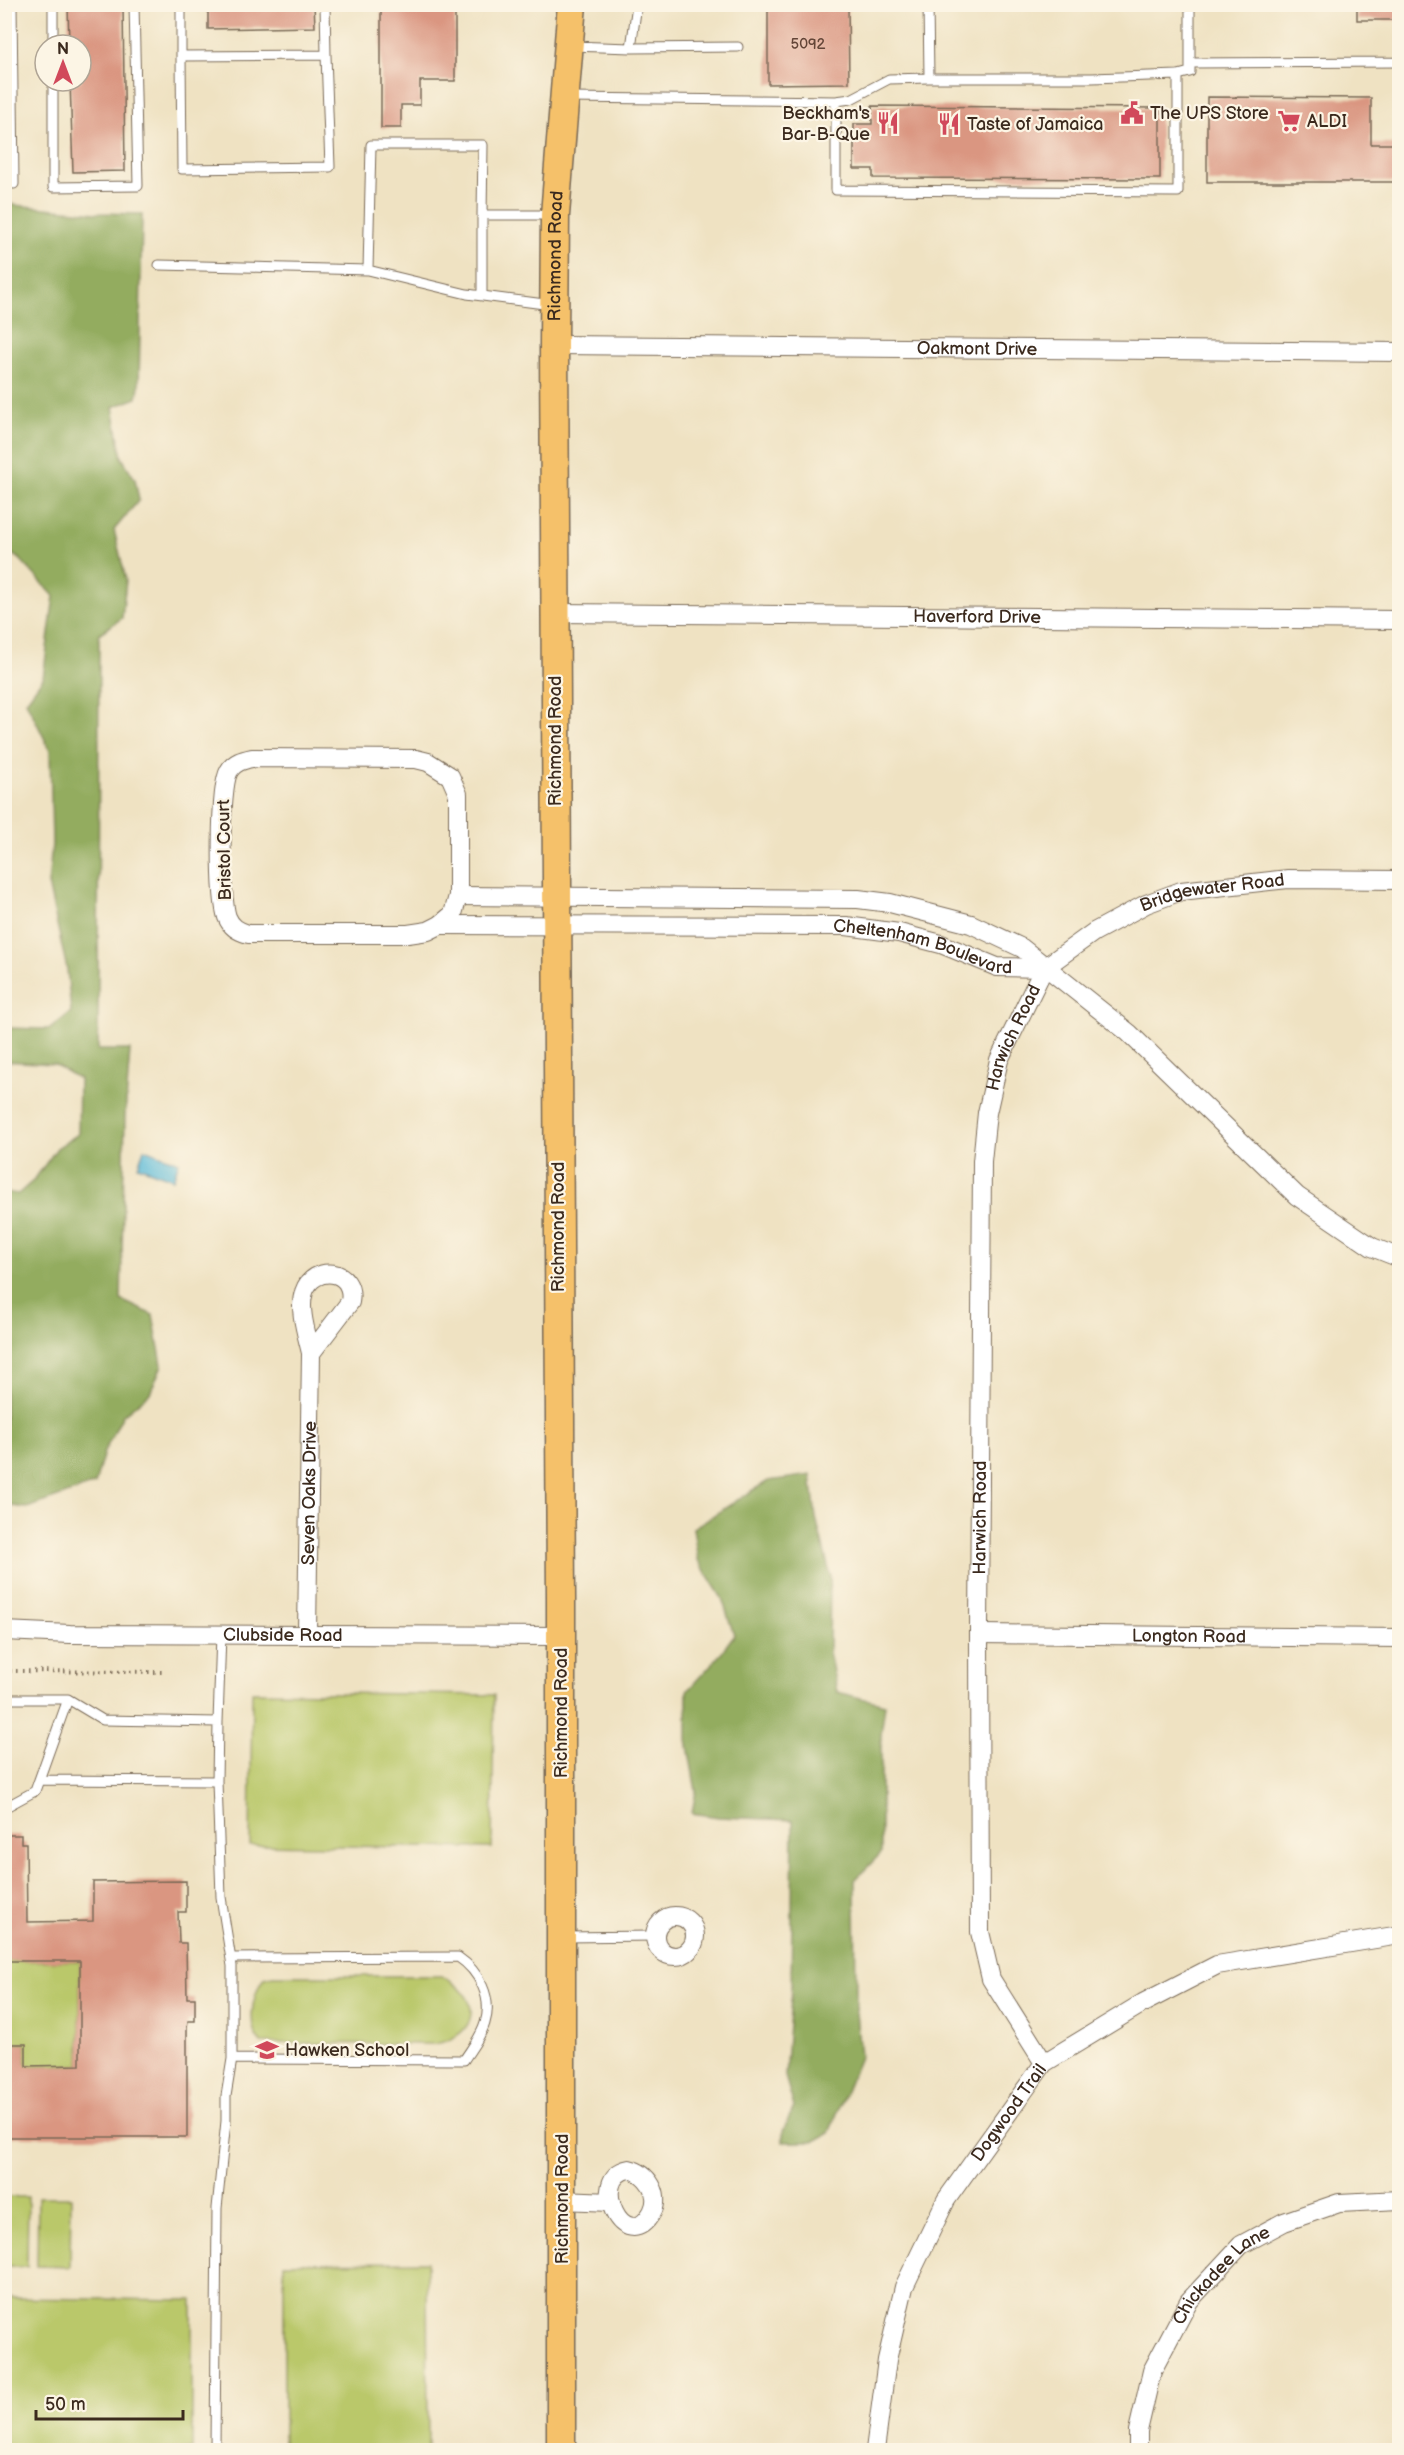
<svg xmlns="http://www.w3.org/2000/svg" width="1404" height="2455" viewBox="0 0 1404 2455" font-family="'Balsamiq Sans',sans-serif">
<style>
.green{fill:#bac86a;stroke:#7a7944;stroke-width:1.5}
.forest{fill:#93ac5e;stroke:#676b3e;stroke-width:1.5}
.water{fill:#5abad8;stroke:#4a727b;stroke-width:1.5}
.building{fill:#da9681}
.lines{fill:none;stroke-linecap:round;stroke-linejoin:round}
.service-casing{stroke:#7a6a57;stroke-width:11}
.minor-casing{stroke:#7a6a57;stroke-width:20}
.primary-casing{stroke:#7a6a57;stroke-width:31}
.path{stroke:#7a6a57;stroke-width:4;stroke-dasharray:1.5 4.5;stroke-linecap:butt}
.service{stroke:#fff;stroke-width:9}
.minor{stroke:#fff;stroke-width:18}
.primary{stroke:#f5c16b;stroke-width:28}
.labels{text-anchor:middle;stroke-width:4.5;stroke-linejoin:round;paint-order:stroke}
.number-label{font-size:15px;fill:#634537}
.poi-label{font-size:18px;fill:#3b2a1e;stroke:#fcf5e5;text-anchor:start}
.street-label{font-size:18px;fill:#3b2a1e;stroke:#fcf5e5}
</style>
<rect width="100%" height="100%" fill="#fcf5e5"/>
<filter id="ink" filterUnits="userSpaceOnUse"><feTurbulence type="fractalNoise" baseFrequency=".0167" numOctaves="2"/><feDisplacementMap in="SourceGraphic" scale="12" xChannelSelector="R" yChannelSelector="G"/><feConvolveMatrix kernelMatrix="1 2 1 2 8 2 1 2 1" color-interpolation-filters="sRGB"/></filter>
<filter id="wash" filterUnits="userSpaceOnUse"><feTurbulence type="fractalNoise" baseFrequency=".008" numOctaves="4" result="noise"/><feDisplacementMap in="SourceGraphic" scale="24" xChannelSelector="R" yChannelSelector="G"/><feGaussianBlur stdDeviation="1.35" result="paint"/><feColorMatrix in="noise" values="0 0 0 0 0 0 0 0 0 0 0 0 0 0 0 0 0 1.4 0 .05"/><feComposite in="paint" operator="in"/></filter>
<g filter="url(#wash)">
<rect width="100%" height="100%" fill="#efe2c2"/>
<path class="green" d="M 252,1692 L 494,1695 L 492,1848 L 250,1845 Z
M 4,1961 L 80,1961 L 80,2065 L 26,2066 L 26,2044 L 5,2044 Z
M 273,1976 L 441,1976 C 483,1995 481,2035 435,2044 L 261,2043 C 246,2027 252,1995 264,1978 Z
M 5,2197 L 28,2197 L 27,2267 L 5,2267 Z
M 38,2197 L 71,2197 L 70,2267 L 37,2266 Z
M 427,2262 L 428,2450 L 284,2450 L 284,2263 Z
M 5,2298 L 192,2300 L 192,2450 L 5,2450 Z"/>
<path class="forest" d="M 5,200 L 13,205 L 97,213 L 142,214 L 139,386 L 137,398 L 113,407 L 122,458 L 135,479 L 139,500 L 114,530 L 126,580 L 122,618 L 99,634 L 98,1050 L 130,1050 L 125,1116 L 121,1300 L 153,1315 L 162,1365 L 150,1393 L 123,1415 L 104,1452 L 95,1484 L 27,1508 L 5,1505 L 5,1192 L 18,1194 L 34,1180 L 57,1148 L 78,1134 L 79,1079 L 54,1064 L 5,1061 L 5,1028 L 50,1029 L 71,1012 L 67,969 L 48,884 L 52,844 L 50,750 L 26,701 L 43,678 L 54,596 L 20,559 L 5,550 L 5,480 L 11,463 L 5,464 Z
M 811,1475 L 816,1518 L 830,1574 L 829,1652 L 837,1692 L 885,1704 L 881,1735 L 881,1853 L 855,1880 L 856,2012 L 860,2057 L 829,2133 L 813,2142 L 783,2142 L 783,2131 L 794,2107 L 785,2076 L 791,1999 L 793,1820 L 719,1817 L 692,1813 L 696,1791 L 687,1740 L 687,1691 L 718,1657 L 734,1635 L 722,1598 L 698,1560 L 693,1528 L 768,1481 Z"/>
<path class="water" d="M 144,1149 L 179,1162 L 173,1179 L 138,1166 Z"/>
<g id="blocks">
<path class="building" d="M 68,4 L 123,4 L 125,171 L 73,172 L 70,81 L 81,81 L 81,45 L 69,45 Z
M 208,4 L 314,4 L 315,27 L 208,29 Z
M 381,4 L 455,4 L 455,81 L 420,81 L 420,105 L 401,105 L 401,128 L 381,128 Z
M 768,4 L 848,4 L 849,83 L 768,84 Z
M 1357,4 L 1400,4 L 1400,20 L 1357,20 Z
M 1207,97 L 1371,98 L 1371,144 L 1400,144 L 1400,182 L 1207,182 Z
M 872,106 L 1160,108 L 1160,179 L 873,178 L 873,169 L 854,169 L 854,124 L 872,124 Z
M 4,1835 L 21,1835 L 21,1843 L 26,1843 L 27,1922 L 93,1921 L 93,1882 L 186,1881 L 186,1912 L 178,1912 L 179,1943 L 186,1943 L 187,1998 L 195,1998 L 195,2021 L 188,2021 L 187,2027 L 187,2137 L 4,2137 L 4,2044 L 26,2044 L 26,2066 L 80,2065 L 80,1961 L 4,1961 Z"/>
</g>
</g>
<g filter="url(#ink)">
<use href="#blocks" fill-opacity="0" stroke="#7a6a57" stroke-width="1.5"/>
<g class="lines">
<g class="service-casing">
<path id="service" d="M 12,4 L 14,184
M 53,4 L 53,45
M 181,4 L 181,56 L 326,55 L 325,4
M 637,4 L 631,48 L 738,47
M 928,4 L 929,78 L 1092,78 L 1178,75 L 1190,72 L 1190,4
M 571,46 L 631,48
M 181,56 L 182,169 L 330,167 L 326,55
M 1190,63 L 1397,62 L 1400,60
M 53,81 L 53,187 L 138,186 L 134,4
M 567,98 L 836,101 L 851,99 L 889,79 L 929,78
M 836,101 L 836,190 L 1178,192 L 1178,75
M 551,215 L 482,215 L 483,145 L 371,145 L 368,270 L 467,294 L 552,305
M 159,265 L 368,270
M 482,296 L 482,215
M 4,1699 L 68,1699 L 103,1720 L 218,1722 L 221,1634
M 39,1780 L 217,1781
M 4,1808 L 35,1791 L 68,1699
M 564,1937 L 654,1936
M 231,1958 L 458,1957 C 479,1971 493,1998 485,2023 C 481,2037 471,2049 464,2060 L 232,2059
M 215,2450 L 217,2208 L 226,2121 L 226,2096 L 232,2059 L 232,1966 L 221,1897 L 217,1781 L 218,1722"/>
</g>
<g class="minor-casing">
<g id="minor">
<path id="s1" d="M 554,345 L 1400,352"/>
<path id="s2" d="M 554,613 L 1400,620"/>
<path d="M 252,758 L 416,759 L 428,762 L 450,776 L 458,794 L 458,896 L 453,914 L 440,925 L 428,931 L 408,934 L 248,934 C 238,931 231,927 227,917 C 220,898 219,788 229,771 C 234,762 243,760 252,758 Z"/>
<path d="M 458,896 L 858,899 L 890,903 L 971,924 L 1022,948 L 1129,1033 L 1297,1196 L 1372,1247 L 1400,1258"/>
<path id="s3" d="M 440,925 L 846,926 L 899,933 L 941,944 L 997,967 L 1044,968"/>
<path id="s4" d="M 4,1631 L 70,1634 L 561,1636"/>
<path id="s5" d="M 307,1633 L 311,1353 L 350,1302 C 356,1268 313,1264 304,1292 C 298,1309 307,1335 311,1353"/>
<path id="s6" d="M 979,1634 L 1400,1638"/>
<circle cx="675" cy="1936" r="20"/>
<path id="s7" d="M 1044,2063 L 991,1979 L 980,1932 L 979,1634 L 982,1161 L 987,1113 L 999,1060 L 1044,968 L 1094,932 L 1146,904 L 1181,891 L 1288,879 L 1400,880"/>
<path d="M 629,2169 C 647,2173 662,2194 652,2212 C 625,2260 586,2177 629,2169 Z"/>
<path d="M 562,2200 L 611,2202"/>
<path id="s8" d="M 875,2450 L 887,2360 L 904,2287 L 946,2200 L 1044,2063 L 1143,2003 L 1217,1965 L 1400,1935"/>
<path id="s9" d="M 1138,2450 L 1138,2431 L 1152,2371 L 1189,2301 L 1241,2245 L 1284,2222 L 1339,2203 L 1400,2200"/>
</g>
</g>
<g class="primary-casing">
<g id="primary">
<path id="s10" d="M 561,2450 L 561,1599 L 554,345 L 555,215 L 572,4"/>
</g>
</g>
<path class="path" d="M 4,1671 L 165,1672"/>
<use href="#service" class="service"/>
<use href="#minor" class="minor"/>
<use href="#primary" class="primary"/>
</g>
</g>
<defs>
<g id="civic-bare" transform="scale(1.8)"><path d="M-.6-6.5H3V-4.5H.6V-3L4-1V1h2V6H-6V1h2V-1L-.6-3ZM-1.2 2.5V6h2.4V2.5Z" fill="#d1495b" stroke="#fcf5e5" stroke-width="2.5" paint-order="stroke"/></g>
<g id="supermarket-bare" transform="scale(1.8)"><path d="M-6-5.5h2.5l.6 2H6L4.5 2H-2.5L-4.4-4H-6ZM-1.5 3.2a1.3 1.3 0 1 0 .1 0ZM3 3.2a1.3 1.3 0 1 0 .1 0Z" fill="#d1495b" stroke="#fcf5e5" stroke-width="2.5" paint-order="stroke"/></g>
<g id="restaurant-bare" transform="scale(1.8)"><path d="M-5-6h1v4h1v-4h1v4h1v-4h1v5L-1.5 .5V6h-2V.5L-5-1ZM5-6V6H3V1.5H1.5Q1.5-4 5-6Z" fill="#d1495b" stroke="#fcf5e5" stroke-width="2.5" paint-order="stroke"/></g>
<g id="school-bare" transform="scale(1.8)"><path d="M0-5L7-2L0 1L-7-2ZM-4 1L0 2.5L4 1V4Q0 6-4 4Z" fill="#d1495b" stroke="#fcf5e5" stroke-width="2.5" paint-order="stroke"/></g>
</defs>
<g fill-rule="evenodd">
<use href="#civic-bare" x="1132" y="113"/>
<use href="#supermarket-bare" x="1289" y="121"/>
<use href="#restaurant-bare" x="888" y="123"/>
<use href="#restaurant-bare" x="949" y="124"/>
<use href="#school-bare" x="267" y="2050"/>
</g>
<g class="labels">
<g class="number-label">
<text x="808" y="49">5092</text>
</g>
<g class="poi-label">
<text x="870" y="119" text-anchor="end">Beckham's<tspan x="870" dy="21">Bar-B-Que</tspan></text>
<text x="1150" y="119">The UPS Store</text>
<text x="1307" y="127">ALDI</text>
<text x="967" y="130">Taste of Jamaica</text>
<text x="285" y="2056">Hawken School</text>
</g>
<g class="street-label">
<text dy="6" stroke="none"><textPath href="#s10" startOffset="2194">Richmond Road</textPath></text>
<text dy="6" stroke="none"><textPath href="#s1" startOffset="423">Oakmont Drive</textPath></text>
<text dy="6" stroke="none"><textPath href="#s2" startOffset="423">Haverford Drive</textPath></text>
<text transform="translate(555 741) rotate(-90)" y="6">Richmond Road</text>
<text transform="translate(224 850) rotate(-91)" y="6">Bristol Court</text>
<text dy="6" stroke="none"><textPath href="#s7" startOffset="1312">Bridgewater Road</textPath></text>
<text dy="6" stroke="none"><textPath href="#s3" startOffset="486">Cheltenham Boulevard</textPath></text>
<text dy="6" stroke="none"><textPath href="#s7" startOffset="1047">Harwich Road</textPath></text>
<text transform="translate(558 1227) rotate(-90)" y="6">Richmond Road</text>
<text dy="6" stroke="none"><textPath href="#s5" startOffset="140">Seven Oaks Drive</textPath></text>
<text dy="6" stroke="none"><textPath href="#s7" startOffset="562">Harwich Road</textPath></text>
<text dy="6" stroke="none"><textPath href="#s4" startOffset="279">Clubside Road</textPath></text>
<text dy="6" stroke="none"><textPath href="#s6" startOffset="210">Longton Road</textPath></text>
<text transform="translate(561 1713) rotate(-90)" y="6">Richmond Road</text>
<text dy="6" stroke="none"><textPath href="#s8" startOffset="370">Dogwood Trail</textPath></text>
<text transform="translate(562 2199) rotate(-90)" y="6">Richmond Road</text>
<text dy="6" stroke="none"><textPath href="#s9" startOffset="201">Chickadee Lane</textPath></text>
</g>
</g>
<rect width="1404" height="2455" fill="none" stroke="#fcf5e5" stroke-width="24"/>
<g transform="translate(63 63)"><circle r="28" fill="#fcf5e5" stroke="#afa495" stroke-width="1.5"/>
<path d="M0-4.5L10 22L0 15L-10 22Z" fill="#d1495b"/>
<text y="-9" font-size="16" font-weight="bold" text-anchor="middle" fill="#3b2a1e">N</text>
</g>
<path d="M36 2410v9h147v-9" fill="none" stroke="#3b2a1e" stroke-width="3"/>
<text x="45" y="2410" font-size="18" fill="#3b2a1e" stroke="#fcf5e5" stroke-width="4.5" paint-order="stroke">50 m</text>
</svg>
